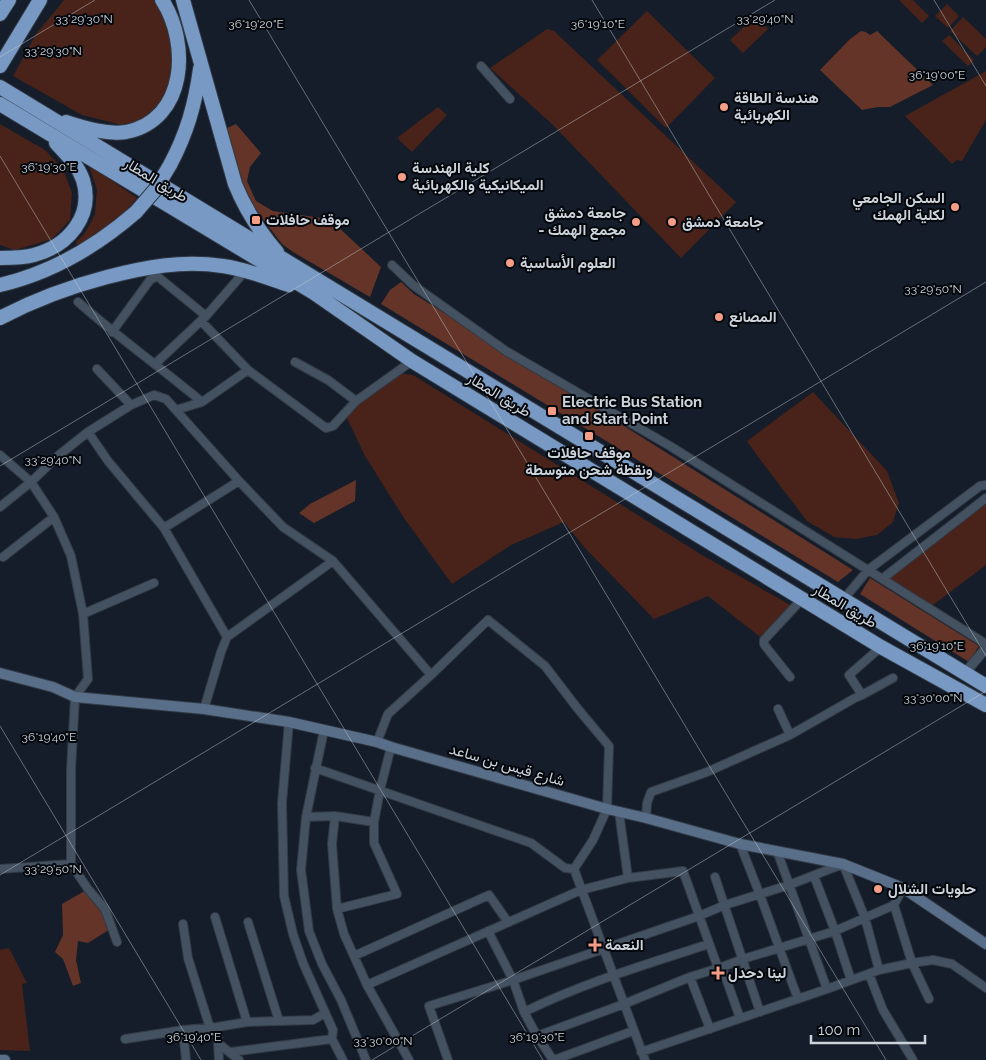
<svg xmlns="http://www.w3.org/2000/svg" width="986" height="1060" viewBox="0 0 986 1060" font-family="Raleway,Vazirmatn,sans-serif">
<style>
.green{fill:#492319}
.forest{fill:#633427}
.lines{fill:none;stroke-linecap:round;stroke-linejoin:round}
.minor-casing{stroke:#313a45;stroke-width:10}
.tertiary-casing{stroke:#313a45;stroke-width:11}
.secondary-casing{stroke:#313a45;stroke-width:12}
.motorway-casing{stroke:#313a45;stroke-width:16}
.minor{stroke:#445161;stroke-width:8}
.tertiary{stroke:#445161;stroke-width:9}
.secondary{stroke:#596e89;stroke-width:10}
.motorway{stroke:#7899c3;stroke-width:14}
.motorway-bridge-casing{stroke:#313a45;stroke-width:16;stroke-linecap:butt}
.motorway-bridge{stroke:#7899c3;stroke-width:14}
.ticks{fill:none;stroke:#ccd3db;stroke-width:1;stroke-opacity:0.45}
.poi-dot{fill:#f49e87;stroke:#04070c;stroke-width:2}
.labels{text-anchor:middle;stroke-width:4;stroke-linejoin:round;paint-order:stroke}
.poi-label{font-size:15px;font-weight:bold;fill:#ccd3db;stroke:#04070c;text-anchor:start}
.street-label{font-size:15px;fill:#ccd3db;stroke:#04070c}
.ticks-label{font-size:12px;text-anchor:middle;fill:#ccd3db;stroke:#04070c;stroke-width:4;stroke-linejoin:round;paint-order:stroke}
</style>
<rect width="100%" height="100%" fill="#141d29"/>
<path class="green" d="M 64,0 L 156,0 L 173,43 L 173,87 L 149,119 L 122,125 L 82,115 L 13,76 L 36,34 Z
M 899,0 L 913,0 L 929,16 L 922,23 Z
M 947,4 L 959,16 L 948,28 L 935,16 Z
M 647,11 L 715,78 L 666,128 L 597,60 Z
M 755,16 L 768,29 L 743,53 L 730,40 Z
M 963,17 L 986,39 L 986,47 L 977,56 L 950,31 Z
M 547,29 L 554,31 L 736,202 L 681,258 L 553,125 L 490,68 Z
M 949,35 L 974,60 L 968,66 L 942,41 Z
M 986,71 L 986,120 L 962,161 L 957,160 L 952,164 L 905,116 Z
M 438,107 L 447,115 L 412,152 L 399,140 L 398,137 Z
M 0,124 L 45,150 L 63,169 L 72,193 L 70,220 L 52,239 L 15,250 L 0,245 Z
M 89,165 L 137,198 L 124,213 L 102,230 L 77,246 L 76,242 L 85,233 L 95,214 L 97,190 Z
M 399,373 L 413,375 L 702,555 L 794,607 L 764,640 L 708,596 L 654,619 L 585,548 L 564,522 L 511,545 L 452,584 L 404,518 L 365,456 L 345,414 Z
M 813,392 L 887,471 L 899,503 L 893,522 L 877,535 L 856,539 L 834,537 L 807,521 L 762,462 L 747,441 Z
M 986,498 L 986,565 L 929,608 L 882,579 Z
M 9,948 L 27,983 L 22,984 L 30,1051 L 0,1050 L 0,950 Z"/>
<path class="forest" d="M 861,31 L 866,32 L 870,35 L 877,31 L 933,85 L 890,107 L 878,107 L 862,110 L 820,70 L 850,39 Z
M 236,124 L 261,153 L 250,167 L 247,181 L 256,201 L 273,211 L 321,218 L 335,224 L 381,267 L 370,297 L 293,252 L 282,244 L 252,205 L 239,178 L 225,129 Z
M 401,282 L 414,294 L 853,570 L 838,582 L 381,304 L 390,290 Z
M 356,480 L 355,501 L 314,523 L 299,513 L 310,504 Z
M 870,578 L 979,646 L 969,662 L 860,594 Z
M 88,889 L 105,909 L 112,928 L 88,943 L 78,941 L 76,960 L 81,983 L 73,986 L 63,959 L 55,952 L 63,935 L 62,904 Z"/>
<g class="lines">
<g class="minor-casing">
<path id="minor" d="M 481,66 L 510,99
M 392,265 L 413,285 L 506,351 L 670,446 L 986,644
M 78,302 C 118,337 161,368 202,402
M 201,321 L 248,370
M 112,332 L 150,280 L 157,276 L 206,316
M 295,362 L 328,380 L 356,401
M 155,364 L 206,316 L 240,277
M 97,369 L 131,405
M 176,410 L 202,402 L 248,370 L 326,428 L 333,426 L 356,401 L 412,361
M 88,432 L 108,461 L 164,528 L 227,637
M 0,455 L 31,482 L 54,517 L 71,556 L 83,614 L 88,679 L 75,697 L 71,770 L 71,864 L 88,889 L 105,909 L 117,942
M 0,507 L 31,482 L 59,455 L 88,432 L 131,405 L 154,395 L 166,399 L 239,481 L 283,527 L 333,561 L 431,675
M 164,528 L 239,481
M 3,557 L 54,517
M 882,579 L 986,498
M 843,600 L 868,570 L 980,486 L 986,485
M 83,614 L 154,583
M 790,677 L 766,647 L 764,644 L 764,640 L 802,599
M 862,695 L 893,678
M 204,709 L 221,652 L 227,637 L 333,561
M 778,709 L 790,735
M 289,722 L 282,803 L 284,896 L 293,934 L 303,963 L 333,1030 L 332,1039 L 343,1060
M 324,730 L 306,817 L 301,870 L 309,931 L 322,964 L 341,1000 L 366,1060
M 315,768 L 531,843 L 565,868 L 574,869 L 593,840 L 607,809 L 609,746 L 578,709 L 545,666 L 488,620 L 431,675 L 388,714 L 377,742
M 619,812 L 628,878
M 335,816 L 332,844 L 337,909 L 344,934 L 367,985 L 409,1060
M 306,817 L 335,816 L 374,822
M 646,818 L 647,803 L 651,792 L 707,772 L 790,735 L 855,698 L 862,695 L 849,675 L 881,647
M 740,844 L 760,895 L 798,999
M 777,851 L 827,989
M 0,869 L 71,864
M 574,869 L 645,1060
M 814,876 L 835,931 L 851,980
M 715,877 L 760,1012
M 894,905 L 912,963 L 929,999
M 337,909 L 397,894 L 374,843 L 374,822 L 380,790 L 391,747
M 215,917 L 247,1022
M 248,922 L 279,1021
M 183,924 L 188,958 L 210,1028
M 488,931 L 513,980 L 524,1012 L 537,1036 L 553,1060
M 354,956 L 489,895 L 508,922
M 722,967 L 740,1018
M 869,974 L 883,1010 L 913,1060
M 690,977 L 710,1029
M 367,985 L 581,890 L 628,878 L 683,871 L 718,968
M 524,1012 C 583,983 647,964 709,944
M 217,1027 L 219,1060
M 183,1030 L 186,1060
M 537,1036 L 624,1004 L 690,977 L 722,967 L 743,959 L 835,931 L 894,905 L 903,888
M 125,1039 L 183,1030 L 217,1027 L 247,1022 L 313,1020 L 325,1013
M 218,1043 L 239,1060
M 231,1052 L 332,1039
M 641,1052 L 827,989 L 879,970 L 912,963 L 933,960 L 952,964 L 986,988
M 448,1060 L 429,1006 L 513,980 L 699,916 L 725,905 L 789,885 L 843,864 L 865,918 L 879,970
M 554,1060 L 633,1031"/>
</g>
<g class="tertiary-casing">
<path id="tertiary" d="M 964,674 L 986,648"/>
</g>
<g class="secondary-casing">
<path id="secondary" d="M 0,673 L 53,687 L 75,697 L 204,709 L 289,722 L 377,742 L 391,747 L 607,809 L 646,818 L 740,844 L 843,864 L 903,888 L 986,944
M 0,1060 L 5,1060"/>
</g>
<g class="motorway-casing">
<path id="motorway" d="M 183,0 L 235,184 C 245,209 259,231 277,252
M 0,14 L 9,0
M 0,66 L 40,0
M 0,87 L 986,686
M 0,104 L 314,293 L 412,361 L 881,647 L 986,705
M 66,122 C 85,128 107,135 126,132 C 187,120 190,43 162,0
M 170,165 C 187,133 195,105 200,69
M 0,258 C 12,258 23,258 34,255 C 68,246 94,216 83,180 C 78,165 66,154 56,143
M 0,285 C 51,273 97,246 136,212
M 0,318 C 34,300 69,287 107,277 C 146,267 182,260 223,266 C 246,269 267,278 289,285"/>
</g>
<use href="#minor" class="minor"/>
<use href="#tertiary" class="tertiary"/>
<use href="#secondary" class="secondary"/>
<use href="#motorway" class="motorway"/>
<g class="motorway-bridge-casing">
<path id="motorway-bridge" d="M 136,212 L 155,190 L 170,165"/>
</g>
<use href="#motorway-bridge" class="motorway-bridge"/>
</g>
<path class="ticks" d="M 249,0 L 886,1060M 592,0 L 986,656M 934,0 L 986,86M 0,57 L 95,0M 0,156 L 543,1060M 0,466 L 775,0M 0,726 L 201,1060M 0,875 L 986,282M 372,1060 L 986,691"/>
<g class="poi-dot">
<circle cx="724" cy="107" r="5"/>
<circle cx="402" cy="177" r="5"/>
<circle cx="955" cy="207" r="5"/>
<rect x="251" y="215" width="10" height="10" rx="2.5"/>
<circle cx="636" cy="222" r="5"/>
<circle cx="672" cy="222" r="5"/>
<circle cx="510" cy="263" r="5"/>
<circle cx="719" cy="317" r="5"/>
<rect x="547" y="406" width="10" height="10" rx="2.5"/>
<rect x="584" y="431" width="10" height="10" rx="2.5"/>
<circle cx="878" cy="889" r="5"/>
<path d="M592.5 937.5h5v5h5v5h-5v5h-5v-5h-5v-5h5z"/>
<path d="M715.5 965.5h5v5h5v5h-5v5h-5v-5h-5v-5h5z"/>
</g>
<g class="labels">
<g class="poi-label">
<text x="734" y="103">هندسة الطاقة<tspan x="734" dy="17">الكهربائية</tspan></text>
<text x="412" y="173">كلية الهندسة<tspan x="412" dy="17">الميكانيكية والكهربائية</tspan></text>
<text x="945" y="203" text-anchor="end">السكن الجامعي<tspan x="945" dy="17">لكلية الهمك</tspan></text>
<text x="626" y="218" text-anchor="end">جامعة دمشق<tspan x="626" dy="17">- مجمع الهمك</tspan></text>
<text x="266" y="225">موقف حافلات</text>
<text x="682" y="227">جامعة دمشق</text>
<text x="520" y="268">العلوم الأساسية</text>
<text x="729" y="322">المصانع</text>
<text x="562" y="407">Electric Bus Station<tspan x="562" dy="17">and Start Point</tspan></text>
<text x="589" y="458" text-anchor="middle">موقف حافلات<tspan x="589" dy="17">ونقطة شحن متوسطة</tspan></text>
<text x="888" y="894">حلويات الشلال</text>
<text x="605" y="950">النعمة</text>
<text x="728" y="978">لينا دحدل</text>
</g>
<g class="street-label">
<text transform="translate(156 180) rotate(31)" y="5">طريق المطار</text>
<text transform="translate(499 395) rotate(31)" y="5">طريق المطار</text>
<text transform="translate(845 606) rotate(31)" y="5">طريق المطار</text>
<text transform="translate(507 765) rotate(16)" y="5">شارع قيس بن ساعد</text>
</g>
</g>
<g class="ticks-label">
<text x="765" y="23">33°29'40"N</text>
<text x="84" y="23">33°29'30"N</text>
<text x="256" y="28">36°19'20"E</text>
<text x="598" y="28">36°19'10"E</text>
<text x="53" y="55">33°29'30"N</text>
<text x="937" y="79">36°19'00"E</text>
<text x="49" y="171">36°19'30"E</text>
<text x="933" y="293">33°29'50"N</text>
<text x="53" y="464">33°29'40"N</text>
<text x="937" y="650">36°19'10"E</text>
<text x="933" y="702">33°30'00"N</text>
<text x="49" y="741">36°19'40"E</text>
<text x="53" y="873">33°29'50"N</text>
<text x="194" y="1041">36°19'40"E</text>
<text x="537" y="1041">36°19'30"E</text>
<text x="383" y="1045">33°30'00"N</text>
</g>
<path d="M811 1035v8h114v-8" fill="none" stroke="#ccd3db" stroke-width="2.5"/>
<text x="818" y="1035" font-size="15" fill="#ccd3db" stroke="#04070c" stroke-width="4" paint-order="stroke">100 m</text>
</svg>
